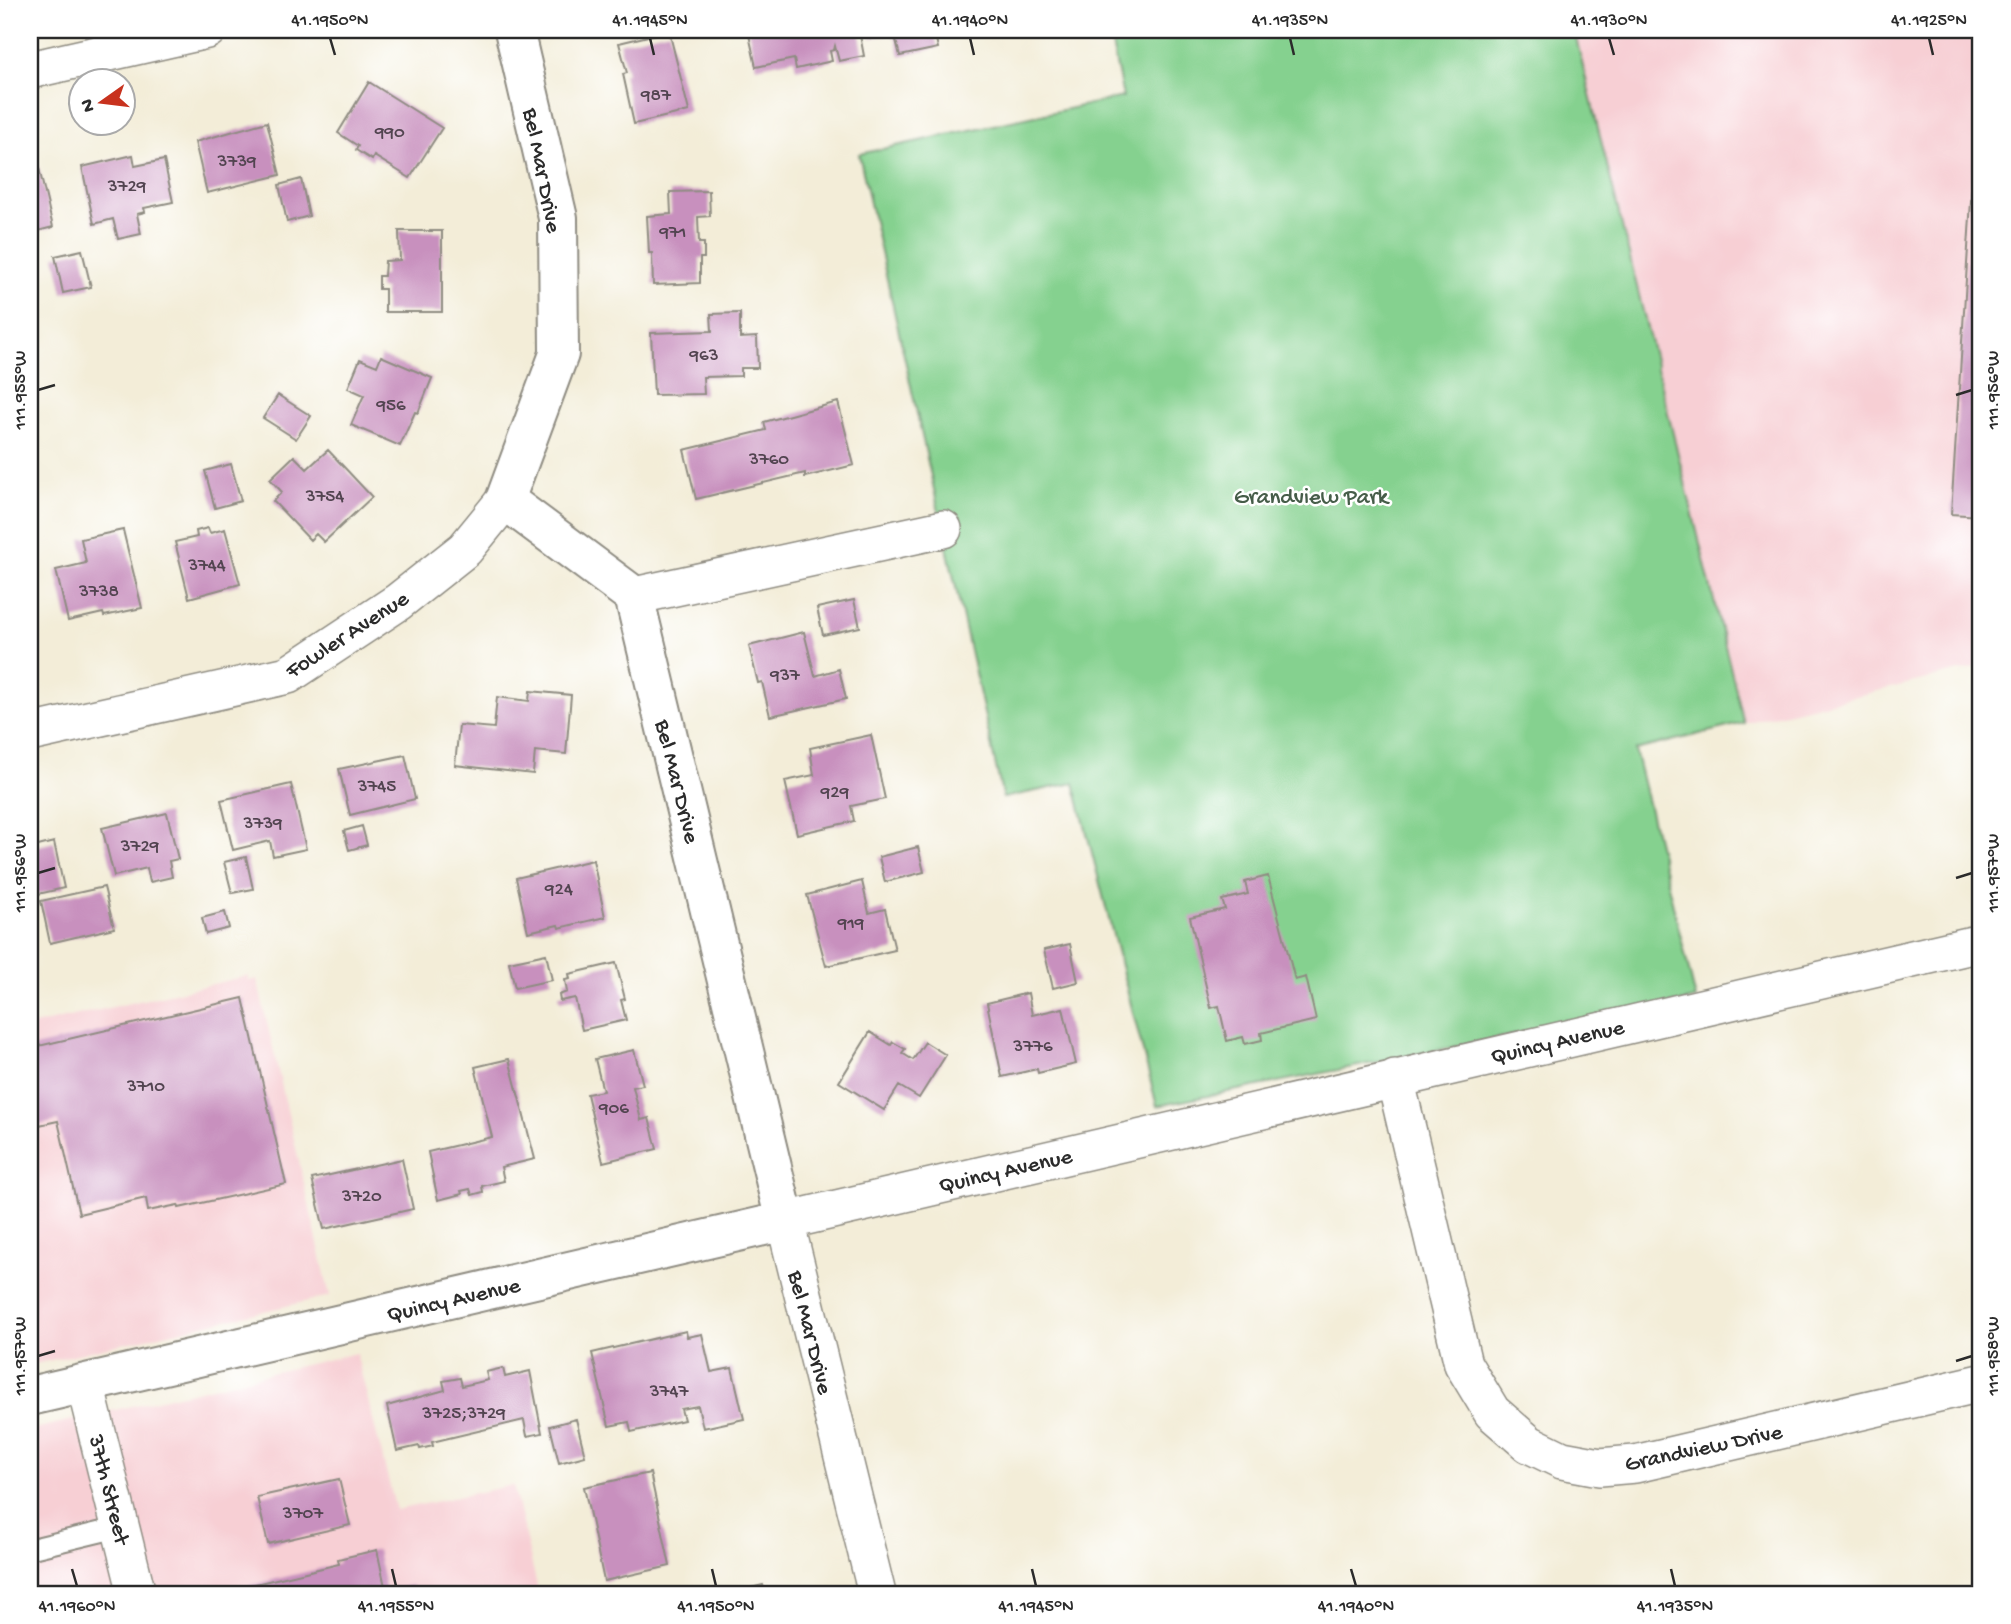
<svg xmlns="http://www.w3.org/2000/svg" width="2011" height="1624" viewBox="0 0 2011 1624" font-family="'Gochi Hand',sans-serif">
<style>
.built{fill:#f7cfd4}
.green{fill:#85d18f;stroke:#587e5d;stroke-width:2}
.building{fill:#c890be}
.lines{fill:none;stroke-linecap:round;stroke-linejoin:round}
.service-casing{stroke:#8f8c82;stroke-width:23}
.minor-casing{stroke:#8f8c82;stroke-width:40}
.tertiary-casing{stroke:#8f8c82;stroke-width:42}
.service{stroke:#fff;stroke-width:19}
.minor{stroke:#fff;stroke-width:37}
.tertiary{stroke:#fff;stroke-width:38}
.ticks{fill:none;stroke:#2b2b2b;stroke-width:2.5}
.labels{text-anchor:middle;stroke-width:5;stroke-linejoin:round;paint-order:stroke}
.number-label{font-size:19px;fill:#524450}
.street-label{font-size:23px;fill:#2b2b2b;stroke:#fff}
.park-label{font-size:23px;fill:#465d49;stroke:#fff}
.neatline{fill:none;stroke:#2b2b2b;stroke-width:2.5}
.ticks-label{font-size:18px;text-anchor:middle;fill:#2b2b2b}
</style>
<rect width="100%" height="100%" fill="#fff"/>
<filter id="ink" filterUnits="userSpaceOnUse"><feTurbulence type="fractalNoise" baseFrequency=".0143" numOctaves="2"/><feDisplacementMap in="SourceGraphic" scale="14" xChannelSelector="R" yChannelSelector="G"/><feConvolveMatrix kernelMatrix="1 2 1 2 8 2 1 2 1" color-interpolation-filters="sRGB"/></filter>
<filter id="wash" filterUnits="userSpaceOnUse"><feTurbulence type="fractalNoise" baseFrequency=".00686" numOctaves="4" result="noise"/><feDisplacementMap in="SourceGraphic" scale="28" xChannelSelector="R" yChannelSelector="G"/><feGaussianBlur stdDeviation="1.57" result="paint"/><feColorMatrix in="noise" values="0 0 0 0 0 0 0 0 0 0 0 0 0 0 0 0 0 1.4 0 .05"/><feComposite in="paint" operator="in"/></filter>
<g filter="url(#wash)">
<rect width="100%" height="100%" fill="#f3edd8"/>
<path class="built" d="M 1574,30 L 1981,30 L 1981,666 L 1744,723 Z
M 248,976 L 249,981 L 257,979 L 330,1296 L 30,1365 L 30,1026 Z
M 356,1353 L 396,1510 L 513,1485 L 539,1594 L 30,1594 L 30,1430 Z"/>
<path class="green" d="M 1109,30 L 1574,30 L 1744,723 L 1635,750 L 1696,999 L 1157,1106 L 1074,783 L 1003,798 L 859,154 L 1123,97 Z"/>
<g id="blocks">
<path class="building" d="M 748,30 L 859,30 L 864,56 L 839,61 L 835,46 L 834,50 L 830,51 L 832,61 L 796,69 L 794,59 L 756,67 Z
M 869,30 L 934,30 L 938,48 L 900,56 L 895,36 L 892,37 L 892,34 L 871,38 Z
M 669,31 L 689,111 L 634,124 L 623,74 L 627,73 L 619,43 Z
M 1979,76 L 1981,76 L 1981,516 L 1951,514 Z
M 369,82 L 442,128 L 410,178 L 374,156 L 372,160 L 356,150 L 358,146 L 338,133 Z
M 267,122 L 280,175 L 207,193 L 195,142 Z
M 133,155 L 135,166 L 164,160 L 173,202 L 144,208 L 145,212 L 137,214 L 141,234 L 118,239 L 113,219 L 94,224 L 82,167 Z
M 37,160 L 53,227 L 30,233 L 30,162 Z
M 301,179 L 309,216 L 287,222 L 279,185 Z
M 709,191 L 710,216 L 698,217 L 699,243 L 704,243 L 704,258 L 700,258 L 700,283 L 653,285 L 652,253 L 649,253 L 647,216 L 671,214 L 670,192 Z
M 399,231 L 442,231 L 442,312 L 385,312 L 385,289 L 379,289 L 379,276 L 384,276 L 385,261 L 400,260 Z
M 82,250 L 91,287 L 63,293 L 55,256 Z
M 740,313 L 740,338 L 757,337 L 758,368 L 741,368 L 741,376 L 703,377 L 704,394 L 654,395 L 651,333 L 712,331 L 711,314 Z
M 381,356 L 432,378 L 418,413 L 415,412 L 400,446 L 351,425 L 364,395 L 348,388 L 360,359 L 377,366 Z
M 278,395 L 311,416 L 296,439 L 263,418 Z
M 838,402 L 854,465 L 805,477 L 805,473 L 696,499 L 684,450 L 766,430 L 764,422 Z
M 328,450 L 372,497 L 324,542 L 316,534 L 310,540 L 273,501 L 282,492 L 270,479 L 294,456 L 307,469 Z
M 231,464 L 241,501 L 215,508 L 205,471 Z
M 208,528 L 210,533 L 225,529 L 240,584 L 189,598 L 175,542 L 197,537 L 196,531 Z
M 123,530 L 142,608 L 104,616 L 103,613 L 68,621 L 56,570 L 86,563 L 81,539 Z
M 854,600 L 860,627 L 823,635 L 817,608 Z
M 804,632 L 815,676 L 839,669 L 846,699 L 770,716 L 762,682 L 758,683 L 749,646 Z
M 530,691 L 571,695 L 566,754 L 535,751 L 533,774 L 455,765 L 459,725 L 494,728 L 497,697 L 529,701 Z
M 871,735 L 885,799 L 851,806 L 854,821 L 797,834 L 785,781 L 814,775 L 810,748 Z
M 405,755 L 415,799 L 350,815 L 339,769 Z
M 291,784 L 306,849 L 273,856 L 270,841 L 233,850 L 221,800 Z
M 167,813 L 178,859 L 169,861 L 172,877 L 150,882 L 147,868 L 114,876 L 102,828 Z
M 362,826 L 367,845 L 349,850 L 344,831 Z
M 54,842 L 64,888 L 30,896 L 30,848 Z
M 918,847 L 924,872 L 885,882 L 879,857 Z
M 246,857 L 253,889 L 232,893 L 224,862 Z
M 593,860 L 605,917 L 559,928 L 558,925 L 528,932 L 516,878 Z
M 1268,876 L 1295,980 L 1306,977 L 1316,1020 L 1261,1033 L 1262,1040 L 1245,1044 L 1243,1037 L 1227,1041 L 1219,1006 L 1211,1008 L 1190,917 L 1225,909 L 1222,900 L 1248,894 L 1245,882 Z
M 862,881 L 869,913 L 885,909 L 895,950 L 826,966 L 807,895 Z
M 104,887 L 114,928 L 50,943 L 41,901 Z
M 225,912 L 229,928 L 206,934 L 202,918 Z
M 1070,944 L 1078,982 L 1053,988 L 1044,950 Z
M 546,954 L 552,980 L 515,988 L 509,962 Z
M 616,963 L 625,999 L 621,1000 L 626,1020 L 582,1030 L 575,998 L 560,1001 L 559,995 L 567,992 L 565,980 L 570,979 L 569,974 Z
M 1028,993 L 1032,1015 L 1063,1008 L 1076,1064 L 1038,1073 L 1037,1069 L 1002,1077 L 987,1003 Z
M 243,998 L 286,1184 L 179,1208 L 178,1205 L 148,1211 L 146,1198 L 79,1214 L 58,1121 L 30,1127 L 30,1048 Z
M 870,1032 L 891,1045 L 893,1042 L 905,1049 L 902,1053 L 913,1060 L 925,1042 L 946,1055 L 919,1098 L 899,1086 L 884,1110 L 839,1082 Z
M 634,1050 L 643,1085 L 633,1087 L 641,1120 L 649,1118 L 657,1149 L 603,1162 L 587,1094 L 603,1091 L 595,1059 Z
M 509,1059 L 535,1159 L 501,1167 L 504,1181 L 482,1186 L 483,1192 L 472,1195 L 470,1189 L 461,1191 L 462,1194 L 438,1200 L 428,1152 L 492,1137 L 475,1067 Z
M 30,1148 L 35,1168 L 30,1169 Z
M 402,1159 L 413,1209 L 324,1229 L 312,1179 Z
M 686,1331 L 687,1337 L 702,1334 L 711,1372 L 732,1368 L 744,1419 L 703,1428 L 698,1406 L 681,1409 L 684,1420 L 631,1432 L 629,1422 L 609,1426 L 592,1353 Z
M 503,1368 L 505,1377 L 530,1371 L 542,1433 L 527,1436 L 524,1420 L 432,1442 L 433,1446 L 420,1449 L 419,1446 L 397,1451 L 387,1406 L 445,1390 L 443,1381 L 460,1378 L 462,1386 L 488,1380 L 486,1372 Z
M 576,1419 L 585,1456 L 559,1463 L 550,1426 Z
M 650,1473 L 670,1566 L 604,1581 L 584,1487 Z
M 339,1479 L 350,1525 L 268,1544 L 257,1497 Z
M 377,1550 L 386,1591 L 412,1585 L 414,1594 L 214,1594 L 339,1564 L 338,1559 Z
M 763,1585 L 766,1594 L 730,1594 L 730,1593 Z
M 693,1589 L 695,1594 L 675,1594 L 675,1593 Z"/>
</g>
</g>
<g filter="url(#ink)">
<use href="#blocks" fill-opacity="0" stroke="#8f8c82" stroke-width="2"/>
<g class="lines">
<g class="service-casing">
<path id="service" d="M 30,1549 L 121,1527"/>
</g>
<g class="minor-casing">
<path id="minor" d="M 30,70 L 207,30
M 634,596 L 943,529
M 30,733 L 288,675 L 398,602 L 465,549 L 505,500
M 1395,1078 L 1463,1364 L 1492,1412 L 1529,1444 L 1562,1460 L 1600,1467 L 1635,1464 L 1981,1383
M 85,1384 L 137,1594
M 877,1594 L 785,1221 L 1981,943"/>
</g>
<g class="tertiary-casing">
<path id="tertiary" d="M 30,1396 L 785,1221 L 634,596 L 505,500 L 559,354 L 558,218 L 514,30"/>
</g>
<use href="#service" class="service"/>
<use href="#minor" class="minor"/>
<use href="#tertiary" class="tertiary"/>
</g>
</g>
<path class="ticks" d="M 330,38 L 335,55M 650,38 L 654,55M 970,38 L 974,55M 1290,38 L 1294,55M 1609,38 L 1614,55M 1929,38 L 1933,55M 38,390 L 55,385M 1956,395 L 1972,390M 38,873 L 55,868M 1956,878 L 1972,873M 38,1356 L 55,1351M 1956,1361 L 1972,1356M 72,1569 L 77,1586M 392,1569 L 396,1586M 712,1569 L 716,1586M 1032,1569 L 1036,1586M 1351,1569 L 1356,1586M 1671,1569 L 1675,1586"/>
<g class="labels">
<g class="number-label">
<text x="656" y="100">987</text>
<text x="390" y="137">990</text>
<text x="237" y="166">3739</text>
<text x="127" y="191">3729</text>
<text x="673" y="237">971</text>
<text x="704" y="360">963</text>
<text x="391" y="410">956</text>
<text x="769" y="464">3760</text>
<text x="325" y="501">3754</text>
<text x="207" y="570">3744</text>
<text x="99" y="596">3738</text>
<text x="785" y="680">937</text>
<text x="377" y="791">3745</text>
<text x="835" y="797">929</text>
<text x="263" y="828">3739</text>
<text x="140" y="851">3729</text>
<text x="559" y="894">924</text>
<text x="851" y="928">919</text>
<text x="1033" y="1051">3776</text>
<text x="146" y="1091">3710</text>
<text x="614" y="1113">906</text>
<text x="362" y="1201">3720</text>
<text x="669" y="1396">3747</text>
<text x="464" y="1418">3725;3729</text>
<text x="303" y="1518">3707</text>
</g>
<g class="street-label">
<text transform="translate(544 170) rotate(79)" y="8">Bel Mar Drive</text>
<text transform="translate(346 633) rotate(-33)" y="8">Fowler Avenue</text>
<text transform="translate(679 781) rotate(76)" y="8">Bel Mar Drive</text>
<text transform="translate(1557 1040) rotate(-13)" y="8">Quincy Avenue</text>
<text transform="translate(1005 1169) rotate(-13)" y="8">Quincy Avenue</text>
<text transform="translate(453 1298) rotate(-13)" y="8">Quincy Avenue</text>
<text transform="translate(812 1332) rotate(76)" y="8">Bel Mar Drive</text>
<text transform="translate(1703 1446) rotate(-12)" y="8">Grandview Drive</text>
<text transform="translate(111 1489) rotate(76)" y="8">37th Street</text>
</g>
<g class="park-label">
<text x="1311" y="503">Grandview Park</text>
</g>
</g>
<rect width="2011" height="1624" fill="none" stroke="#fff" stroke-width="77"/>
<g transform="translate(102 102) rotate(256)"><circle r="33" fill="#ffffff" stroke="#aaaaaa" stroke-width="2"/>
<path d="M0-5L12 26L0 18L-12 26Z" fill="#c8321e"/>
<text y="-10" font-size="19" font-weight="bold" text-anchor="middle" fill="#2b2b2b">N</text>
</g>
<rect x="38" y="38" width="1934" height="1548" class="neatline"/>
<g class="ticks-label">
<text x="330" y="25">41.1950°N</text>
<text x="650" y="25">41.1945°N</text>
<text x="970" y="25">41.1940°N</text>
<text x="1290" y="25">41.1935°N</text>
<text x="1609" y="25">41.1930°N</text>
<text x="1929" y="25">41.1925°N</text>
<text transform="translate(19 390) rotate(-90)" y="6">111.955°W</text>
<text transform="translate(1992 390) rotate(-90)" y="6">111.956°W</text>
<text transform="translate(19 873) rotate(-90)" y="6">111.956°W</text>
<text transform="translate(1992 873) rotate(-90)" y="6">111.957°W</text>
<text transform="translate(19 1356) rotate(-90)" y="6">111.957°W</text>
<text transform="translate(1992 1356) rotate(-90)" y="6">111.958°W</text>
<text x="77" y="1611">41.1960°N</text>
<text x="396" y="1611">41.1955°N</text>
<text x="716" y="1611">41.1950°N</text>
<text x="1036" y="1611">41.1945°N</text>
<text x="1356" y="1611">41.1940°N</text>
<text x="1675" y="1611">41.1935°N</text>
</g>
</svg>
